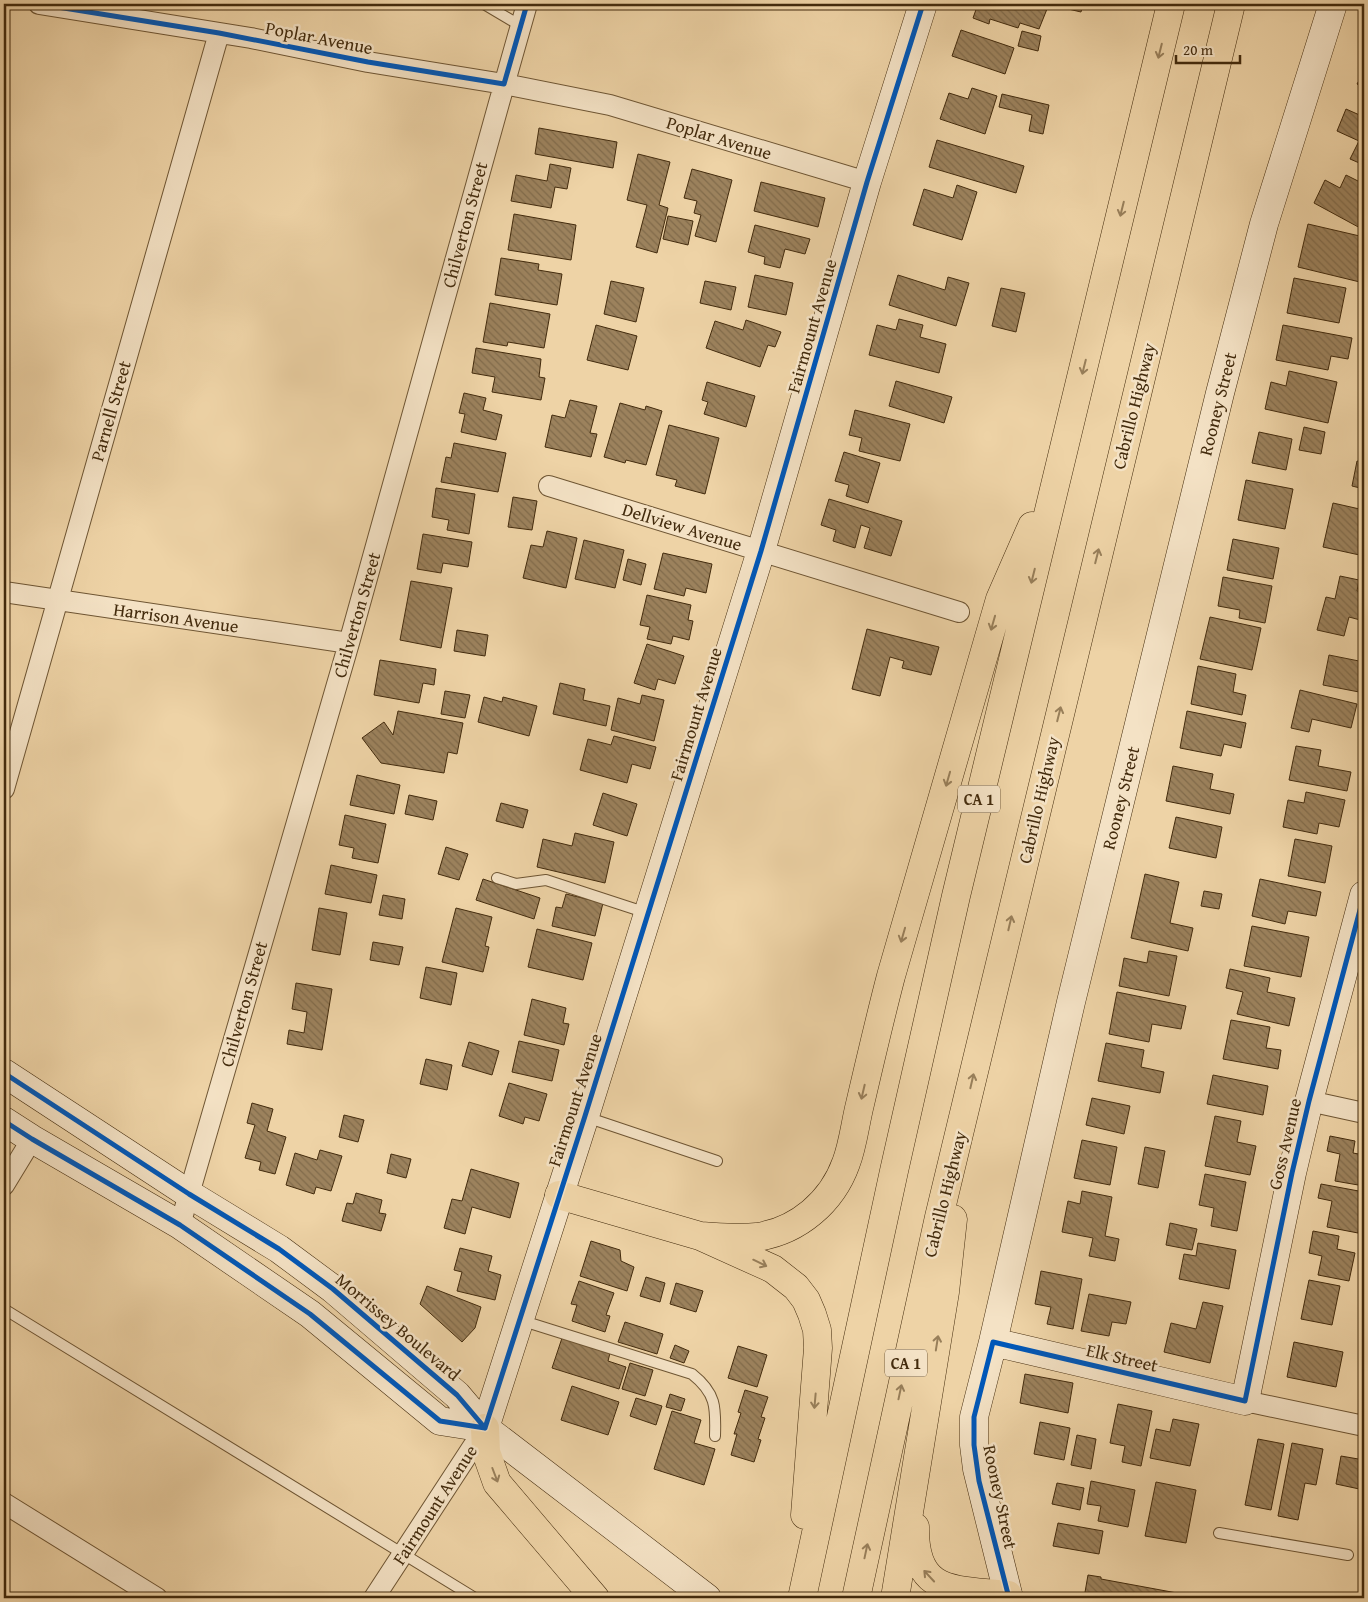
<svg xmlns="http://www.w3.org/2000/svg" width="1368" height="1602" viewBox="0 0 1368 1602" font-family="'Gentium Book Plus',serif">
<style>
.building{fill:url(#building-back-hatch);stroke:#432b0d}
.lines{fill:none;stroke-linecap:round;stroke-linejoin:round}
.lane-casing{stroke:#6e5533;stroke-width:12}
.street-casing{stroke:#6e5533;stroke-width:22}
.secondary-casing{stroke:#432b0d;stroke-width:29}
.highway-casing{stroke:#432b0d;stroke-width:29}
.lane{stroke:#f4e2c5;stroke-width:10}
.street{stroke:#f4e2c5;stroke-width:20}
.secondary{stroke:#f4e2c5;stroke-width:28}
.highway{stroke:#eed3a6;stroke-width:28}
.cycleway-casing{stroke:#f4e2c5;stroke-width:8}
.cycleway{stroke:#0057b8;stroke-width:5}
.oneway{stroke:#987f5a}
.labels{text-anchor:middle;stroke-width:5;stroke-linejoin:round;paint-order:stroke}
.shield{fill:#f4e2c5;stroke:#786244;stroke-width:1}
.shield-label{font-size:16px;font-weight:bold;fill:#432b0d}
.street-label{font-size:18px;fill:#432b0d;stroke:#f4e2c5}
</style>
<defs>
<pattern id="building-back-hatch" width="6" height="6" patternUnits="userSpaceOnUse" patternTransform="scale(1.25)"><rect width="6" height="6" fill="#9c825d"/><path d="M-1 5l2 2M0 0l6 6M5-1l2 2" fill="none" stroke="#816b4b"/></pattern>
</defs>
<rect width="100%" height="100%" fill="#eed3a6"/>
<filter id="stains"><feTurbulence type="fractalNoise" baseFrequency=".004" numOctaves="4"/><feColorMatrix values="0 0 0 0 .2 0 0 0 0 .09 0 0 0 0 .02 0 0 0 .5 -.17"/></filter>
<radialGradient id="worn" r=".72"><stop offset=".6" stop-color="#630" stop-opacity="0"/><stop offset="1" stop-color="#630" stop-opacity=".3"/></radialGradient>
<path class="building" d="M 978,4 L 1032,4 L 1047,9 L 1039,29 L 1020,23 L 1018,28 L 990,19 L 989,24 L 973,18 Z
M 1047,4 L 1083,4 L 1081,12 Z
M 961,30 L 1014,48 L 1005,74 L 952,56 Z
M 1022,31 L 1041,36 L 1038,51 L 1018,46 Z
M 1364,72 L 1364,88 L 1357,84 Z
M 972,88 L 997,96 L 985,134 L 940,119 L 949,93 L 968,99 Z
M 1002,94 L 1049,105 L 1043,134 L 1029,131 L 1032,115 L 999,107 Z
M 1346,109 L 1364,117 L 1364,165 L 1350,159 L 1359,141 L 1337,131 Z
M 539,128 L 617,142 L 613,168 L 535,154 Z
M 937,140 L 1024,166 L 1016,193 L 929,167 Z
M 638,154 L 670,162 L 659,205 L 668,208 L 657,253 L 636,247 L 647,205 L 627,200 Z
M 550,164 L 571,168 L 567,189 L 555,187 L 551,208 L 511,201 L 516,175 L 547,181 Z
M 692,169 L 732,180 L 716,242 L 695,236 L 701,215 L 694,213 L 697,201 L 684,198 Z
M 1346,175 L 1364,184 L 1364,225 L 1362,229 L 1314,203 L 1325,180 L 1340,188 Z
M 761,182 L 825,198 L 818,227 L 754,211 Z
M 957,185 L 977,192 L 962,240 L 913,225 L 924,189 L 953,198 Z
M 514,214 L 576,225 L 571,260 L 508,250 Z
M 668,216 L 693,221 L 688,245 L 663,239 Z
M 1308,224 L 1364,237 L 1364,283 L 1298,267 Z
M 755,225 L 810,239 L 805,254 L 785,249 L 780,268 L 764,264 L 765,257 L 748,252 Z
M 501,258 L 539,264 L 538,270 L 562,274 L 557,305 L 495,295 Z
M 755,275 L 793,283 L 786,315 L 748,307 Z
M 898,275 L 945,290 L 948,277 L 969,283 L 956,326 L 889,305 Z
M 1294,278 L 1346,288 L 1339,323 L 1287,313 Z
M 611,281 L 644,288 L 636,322 L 604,314 Z
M 705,281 L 736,287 L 731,310 L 700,303 Z
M 1001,288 L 1025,293 L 1016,332 L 992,326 Z
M 490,303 L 550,314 L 544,348 L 508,342 L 507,346 L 483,342 Z
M 899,319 L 923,325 L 920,337 L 946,344 L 939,373 L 869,355 L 877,325 L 896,330 Z
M 746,320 L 781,332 L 775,347 L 768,345 L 760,367 L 706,348 L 715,321 L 743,330 Z
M 596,325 L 637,336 L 628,370 L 587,360 Z
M 1283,325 L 1352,338 L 1348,359 L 1331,356 L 1328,370 L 1276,360 Z
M 476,348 L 541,359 L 539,377 L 545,378 L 541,400 L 492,392 L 495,377 L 472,373 Z
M 1289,371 L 1337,382 L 1328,423 L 1265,409 L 1271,382 L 1286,386 Z
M 896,381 L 952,397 L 944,423 L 889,406 Z
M 707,382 L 755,396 L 746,427 L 704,414 L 708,402 L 702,400 Z
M 464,393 L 486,398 L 483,410 L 502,415 L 496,440 L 461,432 L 465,414 L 459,413 Z
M 570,400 L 597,406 L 590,433 L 597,434 L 591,457 L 545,447 L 552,415 L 565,418 Z
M 620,403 L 645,410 L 646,406 L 662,411 L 646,465 L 626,460 L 625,463 L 604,457 Z
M 855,410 L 910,424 L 900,461 L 859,451 L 862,438 L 849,435 Z
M 669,425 L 719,438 L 705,494 L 675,486 L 677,480 L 656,475 Z
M 1304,427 L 1325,432 L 1321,454 L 1299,450 Z
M 1259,432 L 1292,439 L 1286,470 L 1252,463 Z
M 454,443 L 506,453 L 498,492 L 441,482 L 446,457 L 451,458 Z
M 844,452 L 880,463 L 868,503 L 846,496 L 849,485 L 835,481 Z
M 1357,461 L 1364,462 L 1364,489 L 1352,486 Z
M 1246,480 L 1293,489 L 1285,529 L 1238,520 Z
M 436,488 L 475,494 L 469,534 L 447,530 L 449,520 L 432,517 Z
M 513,497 L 537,501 L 532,530 L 508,527 Z
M 829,499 L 902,521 L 891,556 L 864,548 L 870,528 L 861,525 L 855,548 L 833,541 L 836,530 L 821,525 Z
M 1333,503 L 1364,510 L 1364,556 L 1323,547 Z
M 547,531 L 577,538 L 566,588 L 523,578 L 531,545 L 543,547 Z
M 423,534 L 472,542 L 468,567 L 443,563 L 441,573 L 417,569 Z
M 1233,539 L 1279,548 L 1273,579 L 1227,570 Z
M 584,540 L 624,550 L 615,588 L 575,579 Z
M 663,553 L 712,564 L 706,593 L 686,588 L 684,596 L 654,589 Z
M 628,559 L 646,564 L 641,585 L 623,580 Z
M 1340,576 L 1359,580 L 1357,591 L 1364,592 L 1364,621 L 1349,617 L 1344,636 L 1317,630 L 1326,597 L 1335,599 Z
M 1223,577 L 1272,586 L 1265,623 L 1239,618 L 1240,610 L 1218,606 Z
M 411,581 L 452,588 L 441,648 L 400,640 Z
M 647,595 L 691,605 L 688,620 L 693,621 L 689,640 L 673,636 L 671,644 L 647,639 L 650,627 L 640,625 Z
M 1210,617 L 1261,628 L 1252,670 L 1200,659 Z
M 867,629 L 939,647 L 931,675 L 902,668 L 904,661 L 890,657 L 880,696 L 852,689 Z
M 457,630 L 488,635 L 485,656 L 454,651 Z
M 647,644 L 684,656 L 675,684 L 658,679 L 655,690 L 634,683 Z
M 1329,655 L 1364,662 L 1364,681 L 1361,680 L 1359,692 L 1323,685 Z
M 380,660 L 436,669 L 434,685 L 423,683 L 419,703 L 374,695 Z
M 1198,666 L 1236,674 L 1233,692 L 1246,695 L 1242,715 L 1191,704 Z
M 560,683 L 585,689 L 583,700 L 610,706 L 606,726 L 553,714 Z
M 1300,690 L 1357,704 L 1351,728 L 1312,719 L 1309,732 L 1291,728 Z
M 445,691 L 470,695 L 465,718 L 441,714 Z
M 642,695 L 664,700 L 654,741 L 611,730 L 618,698 L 640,704 Z
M 484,697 L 502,702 L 503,697 L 537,706 L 529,736 L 478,722 Z
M 398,711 L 463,723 L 457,754 L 448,752 L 444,773 L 381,763 L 362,738 L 384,722 L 393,735 Z
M 1187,711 L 1246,723 L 1241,748 L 1224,744 L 1221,756 L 1180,748 Z
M 614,736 L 656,747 L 650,769 L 632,764 L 627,783 L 580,770 L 588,739 L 611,745 Z
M 1296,746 L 1321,750 L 1318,766 L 1351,772 L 1347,791 L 1289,780 Z
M 1173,766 L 1213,774 L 1210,789 L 1234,794 L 1230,814 L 1166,801 Z
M 357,775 L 400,785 L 394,814 L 350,805 Z
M 1306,792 L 1345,800 L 1339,827 L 1319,823 L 1317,834 L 1283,827 L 1288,800 L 1304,803 Z
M 603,793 L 637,804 L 627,836 L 593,825 Z
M 409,795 L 437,801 L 433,820 L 405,814 Z
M 501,803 L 528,810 L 523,828 L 496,821 Z
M 345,815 L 386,824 L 378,863 L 352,858 L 354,848 L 339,845 Z
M 1176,817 L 1222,827 L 1216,858 L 1169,848 Z
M 575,833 L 614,842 L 605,883 L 537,867 L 543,839 L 572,846 Z
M 1295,839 L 1332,846 L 1325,883 L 1288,876 Z
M 446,847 L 468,854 L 459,880 L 438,874 Z
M 331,865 L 377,875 L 371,903 L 325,894 Z
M 1145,874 L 1179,882 L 1170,923 L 1193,928 L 1188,951 L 1131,938 Z
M 483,879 L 540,898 L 534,919 L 476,900 Z
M 1260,879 L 1321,892 L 1316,916 L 1288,911 L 1285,924 L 1252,916 Z
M 1204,891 L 1222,894 L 1219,909 L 1201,906 Z
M 566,894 L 603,903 L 595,936 L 552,926 L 556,907 L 562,908 Z
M 383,895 L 405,899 L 402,919 L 379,915 Z
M 319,908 L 347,913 L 340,955 L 312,950 Z
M 456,908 L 492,917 L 485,946 L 489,947 L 483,972 L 442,962 Z
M 1252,926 L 1309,937 L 1301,977 L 1244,966 Z
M 537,929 L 592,943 L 583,980 L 528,967 Z
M 373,942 L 403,947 L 399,965 L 370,960 Z
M 1149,951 L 1177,956 L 1169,996 L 1119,986 L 1124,958 L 1147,963 Z
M 426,967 L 457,973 L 451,1005 L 420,998 Z
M 1230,969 L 1270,978 L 1267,992 L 1295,998 L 1289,1026 L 1237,1014 L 1243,992 L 1226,988 Z
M 296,983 L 332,989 L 322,1050 L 287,1044 L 289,1030 L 304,1033 L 307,1012 L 292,1009 Z
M 1117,992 L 1186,1006 L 1181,1029 L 1152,1024 L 1149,1042 L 1109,1034 Z
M 532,999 L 566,1008 L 563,1023 L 569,1024 L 564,1045 L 524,1035 Z
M 1231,1020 L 1270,1027 L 1266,1048 L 1281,1050 L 1278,1069 L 1223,1059 Z
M 519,1041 L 559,1050 L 552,1081 L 512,1072 Z
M 469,1042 L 499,1051 L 492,1075 L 462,1066 Z
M 1106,1043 L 1144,1050 L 1141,1067 L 1164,1072 L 1160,1093 L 1098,1081 Z
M 426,1059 L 452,1065 L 447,1090 L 420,1084 Z
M 1213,1075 L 1268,1086 L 1263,1115 L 1207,1104 Z
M 509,1083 L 547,1094 L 539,1121 L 525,1117 L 523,1124 L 499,1116 Z
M 1092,1098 L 1130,1106 L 1124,1134 L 1086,1125 Z
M 252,1103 L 273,1109 L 267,1131 L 286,1137 L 275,1174 L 259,1170 L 261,1162 L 245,1158 L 255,1125 L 247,1123 Z
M 344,1115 L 364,1120 L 358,1142 L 339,1137 Z
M 1215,1116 L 1241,1121 L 1237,1142 L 1256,1146 L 1250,1175 L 1205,1166 Z
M 1330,1136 L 1355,1141 L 1353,1153 L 1364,1155 L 1364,1186 L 1335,1181 L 1340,1154 L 1327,1151 Z
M 1082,1140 L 1117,1147 L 1110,1185 L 1074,1178 Z
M 1145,1147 L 1165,1151 L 1158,1188 L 1138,1184 Z
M 320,1150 L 342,1156 L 331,1191 L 316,1187 L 314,1194 L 286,1185 L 295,1153 L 317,1160 Z
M 391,1154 L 411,1159 L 406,1178 L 387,1173 Z
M 471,1169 L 519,1183 L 510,1218 L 472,1207 L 465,1234 L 444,1228 L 452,1199 L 462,1201 Z
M 1205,1174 L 1246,1182 L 1237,1231 L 1211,1226 L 1214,1208 L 1199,1205 Z
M 1321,1184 L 1364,1192 L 1364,1200 L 1358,1233 L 1327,1227 L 1332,1201 L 1318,1198 Z
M 1082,1191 L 1112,1197 L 1105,1236 L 1119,1239 L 1115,1261 L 1089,1256 L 1093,1238 L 1062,1232 L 1068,1201 L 1080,1204 Z
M 356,1193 L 382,1200 L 379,1213 L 386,1214 L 381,1231 L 342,1221 L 347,1203 L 353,1204 Z
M 1170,1223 L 1197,1229 L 1192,1250 L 1166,1245 Z
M 1313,1231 L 1339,1236 L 1337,1249 L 1355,1253 L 1349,1281 L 1318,1275 L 1322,1256 L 1309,1253 Z
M 591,1241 L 620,1250 L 621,1261 L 634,1267 L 627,1291 L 580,1276 Z
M 1198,1243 L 1236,1250 L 1229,1289 L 1179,1279 L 1184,1254 L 1196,1256 Z
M 460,1248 L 492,1256 L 488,1271 L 501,1275 L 495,1300 L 457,1291 L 462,1272 L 454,1270 Z
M 1041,1271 L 1082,1279 L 1073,1329 L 1047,1324 L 1051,1307 L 1035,1304 Z
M 646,1277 L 665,1283 L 660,1302 L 640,1296 Z
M 1309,1280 L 1340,1286 L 1332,1325 L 1301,1319 Z
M 579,1281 L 614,1293 L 606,1315 L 610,1316 L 605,1332 L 572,1321 L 577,1305 L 571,1304 Z
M 676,1283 L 703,1291 L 696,1312 L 670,1304 Z
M 427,1286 L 481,1307 L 475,1328 L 462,1342 L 420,1304 Z
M 1089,1294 L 1131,1302 L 1126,1324 L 1112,1322 L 1109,1336 L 1081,1331 Z
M 1203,1302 L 1223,1306 L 1210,1363 L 1164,1352 L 1171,1323 L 1196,1329 Z
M 625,1322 L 663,1334 L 657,1354 L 618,1342 Z
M 562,1338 L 610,1353 L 608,1361 L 626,1367 L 619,1389 L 552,1368 Z
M 1294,1342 L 1343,1352 L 1336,1387 L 1287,1377 Z
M 675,1345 L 689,1351 L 684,1363 L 670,1358 Z
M 738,1346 L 767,1355 L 757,1387 L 728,1378 Z
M 630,1363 L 653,1370 L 645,1396 L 622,1389 Z
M 1025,1374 L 1073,1383 L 1068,1413 L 1020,1403 Z
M 572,1386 L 619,1402 L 608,1435 L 561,1420 Z
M 745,1390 L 768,1397 L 761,1417 L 765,1418 L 758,1439 L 761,1440 L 754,1462 L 731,1455 L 737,1434 L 734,1434 L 741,1413 L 738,1412 Z
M 670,1394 L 685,1399 L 681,1411 L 666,1407 Z
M 636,1398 L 662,1406 L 656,1425 L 630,1416 Z
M 1118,1404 L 1152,1411 L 1141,1466 L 1122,1462 L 1125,1446 L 1110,1443 Z
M 672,1411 L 701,1420 L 694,1443 L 715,1449 L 704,1485 L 654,1469 Z
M 1173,1419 L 1199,1424 L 1190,1466 L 1150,1458 L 1156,1429 L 1170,1432 Z
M 1040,1422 L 1070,1428 L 1064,1460 L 1034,1454 Z
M 1077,1435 L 1096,1439 L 1091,1469 L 1071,1465 Z
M 1258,1439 L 1284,1444 L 1271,1510 L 1245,1505 Z
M 1292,1443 L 1323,1449 L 1316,1485 L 1305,1483 L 1298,1520 L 1278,1516 Z
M 1341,1456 L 1364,1460 L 1364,1490 L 1336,1484 Z
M 1091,1481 L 1135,1490 L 1128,1527 L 1098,1521 L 1101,1506 L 1087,1504 Z
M 1156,1482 L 1196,1490 L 1186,1543 L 1145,1536 Z
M 1057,1483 L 1084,1488 L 1080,1510 L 1052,1504 Z
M 1058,1523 L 1103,1531 L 1099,1554 L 1053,1546 Z
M 1088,1575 L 1101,1577 L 1101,1579 L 1177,1593 L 1176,1598 L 1084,1598 Z"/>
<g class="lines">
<g class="lane-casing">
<path id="lane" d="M 484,4 L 521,26
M 497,878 L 516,884 L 546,880 L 647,913
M 586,1117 L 717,1161
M 4,1309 L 475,1598
M 520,1320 L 692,1374 C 716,1393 716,1407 715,1436
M 1219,1533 L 1348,1555"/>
</g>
<g class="street-casing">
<path id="street" d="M 39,4 L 251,38 L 368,62 L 504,84 L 610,105 L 867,182
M 549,486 L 959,612
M 4,592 L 349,643
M 4,789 L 219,33
M 1309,1101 L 1364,1113
M 4,1185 L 32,1139
M 180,1225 L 349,643 L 499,103 L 527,4
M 1245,1401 L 1364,1426
M 4,1503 L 157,1598
M 374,1598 L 485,1428"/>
</g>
<g class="secondary-casing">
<path id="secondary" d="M 4,1073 L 189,1194 L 279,1249 L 333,1289 L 457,1395 L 485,1428 L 707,1598
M 4,1121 L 32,1139 L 180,1225 L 310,1314 L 440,1421 L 485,1428
M 993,1342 L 1245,1401 L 1292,1173 L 1309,1101 L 1364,895
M 485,1428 L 585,1116 L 761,551 L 867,182 L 923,4
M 1009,1598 L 977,1469 L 974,1445 L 974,1417 L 993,1342 L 1071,1002 L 1220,393 L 1264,224 L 1333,4"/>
</g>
<g class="highway-casing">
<path id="highway" d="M 559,1195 L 700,1236 L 773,1269 L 796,1287 L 806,1300 L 812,1314 L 817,1330 L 818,1348 L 805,1515
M 700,1236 C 719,1237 738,1239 757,1237 C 798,1231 832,1202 846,1163 C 853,1145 855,1124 860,1104 C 870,1061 880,1018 891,976 L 1000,599 L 1032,526
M 485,1428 L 486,1452 L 497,1483 L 595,1598
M 915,1527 C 914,1596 955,1589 1008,1595
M 802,1598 L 894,1171 L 956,896 L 1171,4
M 856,1598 L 939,1217 L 1231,4
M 895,1598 L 945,1292 L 953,1219"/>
</g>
<use href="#lane" class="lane"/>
<use href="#street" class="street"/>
<use href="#secondary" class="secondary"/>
<use href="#highway" class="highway"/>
<g class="cycleway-casing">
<path id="cycleway" d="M 39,4 L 219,33 L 368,62 L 504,84 L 527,4
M 4,1073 L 189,1194 L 279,1249 L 333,1289 L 457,1395 L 485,1428
M 4,1121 L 32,1139 L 180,1225 L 310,1314 L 440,1421 L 485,1428
M 485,1428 L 585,1116 L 761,551 L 867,182 L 923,4
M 1009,1598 L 979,1481 L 974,1445 L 974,1417 L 993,1342 L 1245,1401 L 1292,1173 L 1309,1101 L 1364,895"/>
</g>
<use href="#cycleway" class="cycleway"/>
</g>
<defs><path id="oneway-shaft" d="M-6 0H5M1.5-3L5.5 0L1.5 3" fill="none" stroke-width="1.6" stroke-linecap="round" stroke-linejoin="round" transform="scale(1.25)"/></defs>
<g class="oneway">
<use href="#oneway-shaft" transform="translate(1160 51) rotate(104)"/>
<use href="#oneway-shaft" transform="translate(1122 209) rotate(104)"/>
<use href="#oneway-shaft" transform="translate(1084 367) rotate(104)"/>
<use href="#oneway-shaft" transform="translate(1097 556) rotate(-76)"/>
<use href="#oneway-shaft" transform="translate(1033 576) rotate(104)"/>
<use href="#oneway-shaft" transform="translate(993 623) rotate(106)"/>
<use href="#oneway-shaft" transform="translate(1059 714) rotate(-76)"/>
<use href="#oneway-shaft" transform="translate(948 779) rotate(106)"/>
<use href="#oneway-shaft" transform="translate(1010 923) rotate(-77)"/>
<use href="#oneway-shaft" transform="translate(903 935) rotate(106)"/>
<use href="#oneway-shaft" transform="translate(972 1081) rotate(-77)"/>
<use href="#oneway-shaft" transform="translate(863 1092) rotate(103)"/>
<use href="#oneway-shaft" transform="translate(760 1263) rotate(26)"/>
<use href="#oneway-shaft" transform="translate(937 1343) rotate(-81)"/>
<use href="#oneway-shaft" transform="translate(900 1392) rotate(-78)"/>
<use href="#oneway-shaft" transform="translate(815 1401) rotate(95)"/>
<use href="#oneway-shaft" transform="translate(495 1475) rotate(69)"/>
<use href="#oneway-shaft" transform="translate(866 1551) rotate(-78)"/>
<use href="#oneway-shaft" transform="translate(929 1576) rotate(-133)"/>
</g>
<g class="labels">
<g class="shield">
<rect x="958" y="785.5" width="42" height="27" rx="4"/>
<rect x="885" y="1349.5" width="42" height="27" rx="4"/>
</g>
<g class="shield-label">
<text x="979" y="805">CA 1</text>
<text x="906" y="1369">CA 1</text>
</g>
<g class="street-label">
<text transform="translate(319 38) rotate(11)" y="6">Poplar Avenue</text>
<text transform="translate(719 138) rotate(17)" y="6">Poplar Avenue</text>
<text transform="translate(465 225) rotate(-75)" y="6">Chilverton Street</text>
<text transform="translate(812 326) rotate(-74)" y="6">Fairmount Avenue</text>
<text transform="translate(1218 404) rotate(-76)" y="6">Rooney Street</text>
<text transform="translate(1134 406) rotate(-76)" y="6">Cabrillo Highway</text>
<text transform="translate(111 411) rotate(-74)" y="6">Parnell Street</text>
<text transform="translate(682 527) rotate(17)" y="6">Dellview Avenue</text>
<text transform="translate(357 615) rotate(-74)" y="6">Chilverton Street</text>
<text transform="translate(176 618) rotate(8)" y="6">Harrison Avenue</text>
<text transform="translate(696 714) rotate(-73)" y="6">Fairmount Avenue</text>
<text transform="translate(1121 798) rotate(-76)" y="6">Rooney Street</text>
<text transform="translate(1039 800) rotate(-77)" y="6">Cabrillo Highway</text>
<text transform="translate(244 1004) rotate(-74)" y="6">Chilverton Street</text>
<text transform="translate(575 1100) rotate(-72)" y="6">Fairmount Avenue</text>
<text transform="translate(1285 1144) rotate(-77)" y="6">Goss Avenue</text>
<text transform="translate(945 1194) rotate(-76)" y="6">Cabrillo Highway</text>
<text transform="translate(398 1327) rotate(40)" y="6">Morrissey Boulevard</text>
<text transform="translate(1122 1358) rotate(13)" y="6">Elk Street</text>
<text transform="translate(1000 1497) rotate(78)" y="6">Rooney Street</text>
<text transform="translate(435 1505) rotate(-57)" y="6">Fairmount Avenue</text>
</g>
</g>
<rect width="1368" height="1602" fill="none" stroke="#eed3a6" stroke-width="20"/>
<rect x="5" y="5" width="1358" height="1592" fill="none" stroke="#432b0d" stroke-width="2.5"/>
<rect x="10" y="10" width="1348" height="1582" fill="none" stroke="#432b0d"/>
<path d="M1176 55v8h64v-8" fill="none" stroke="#432b0d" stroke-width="2.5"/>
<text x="1183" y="55" font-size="15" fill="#432b0d" stroke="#f4e2c5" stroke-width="4" paint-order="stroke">20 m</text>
<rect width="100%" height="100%" filter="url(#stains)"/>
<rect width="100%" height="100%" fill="url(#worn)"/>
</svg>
